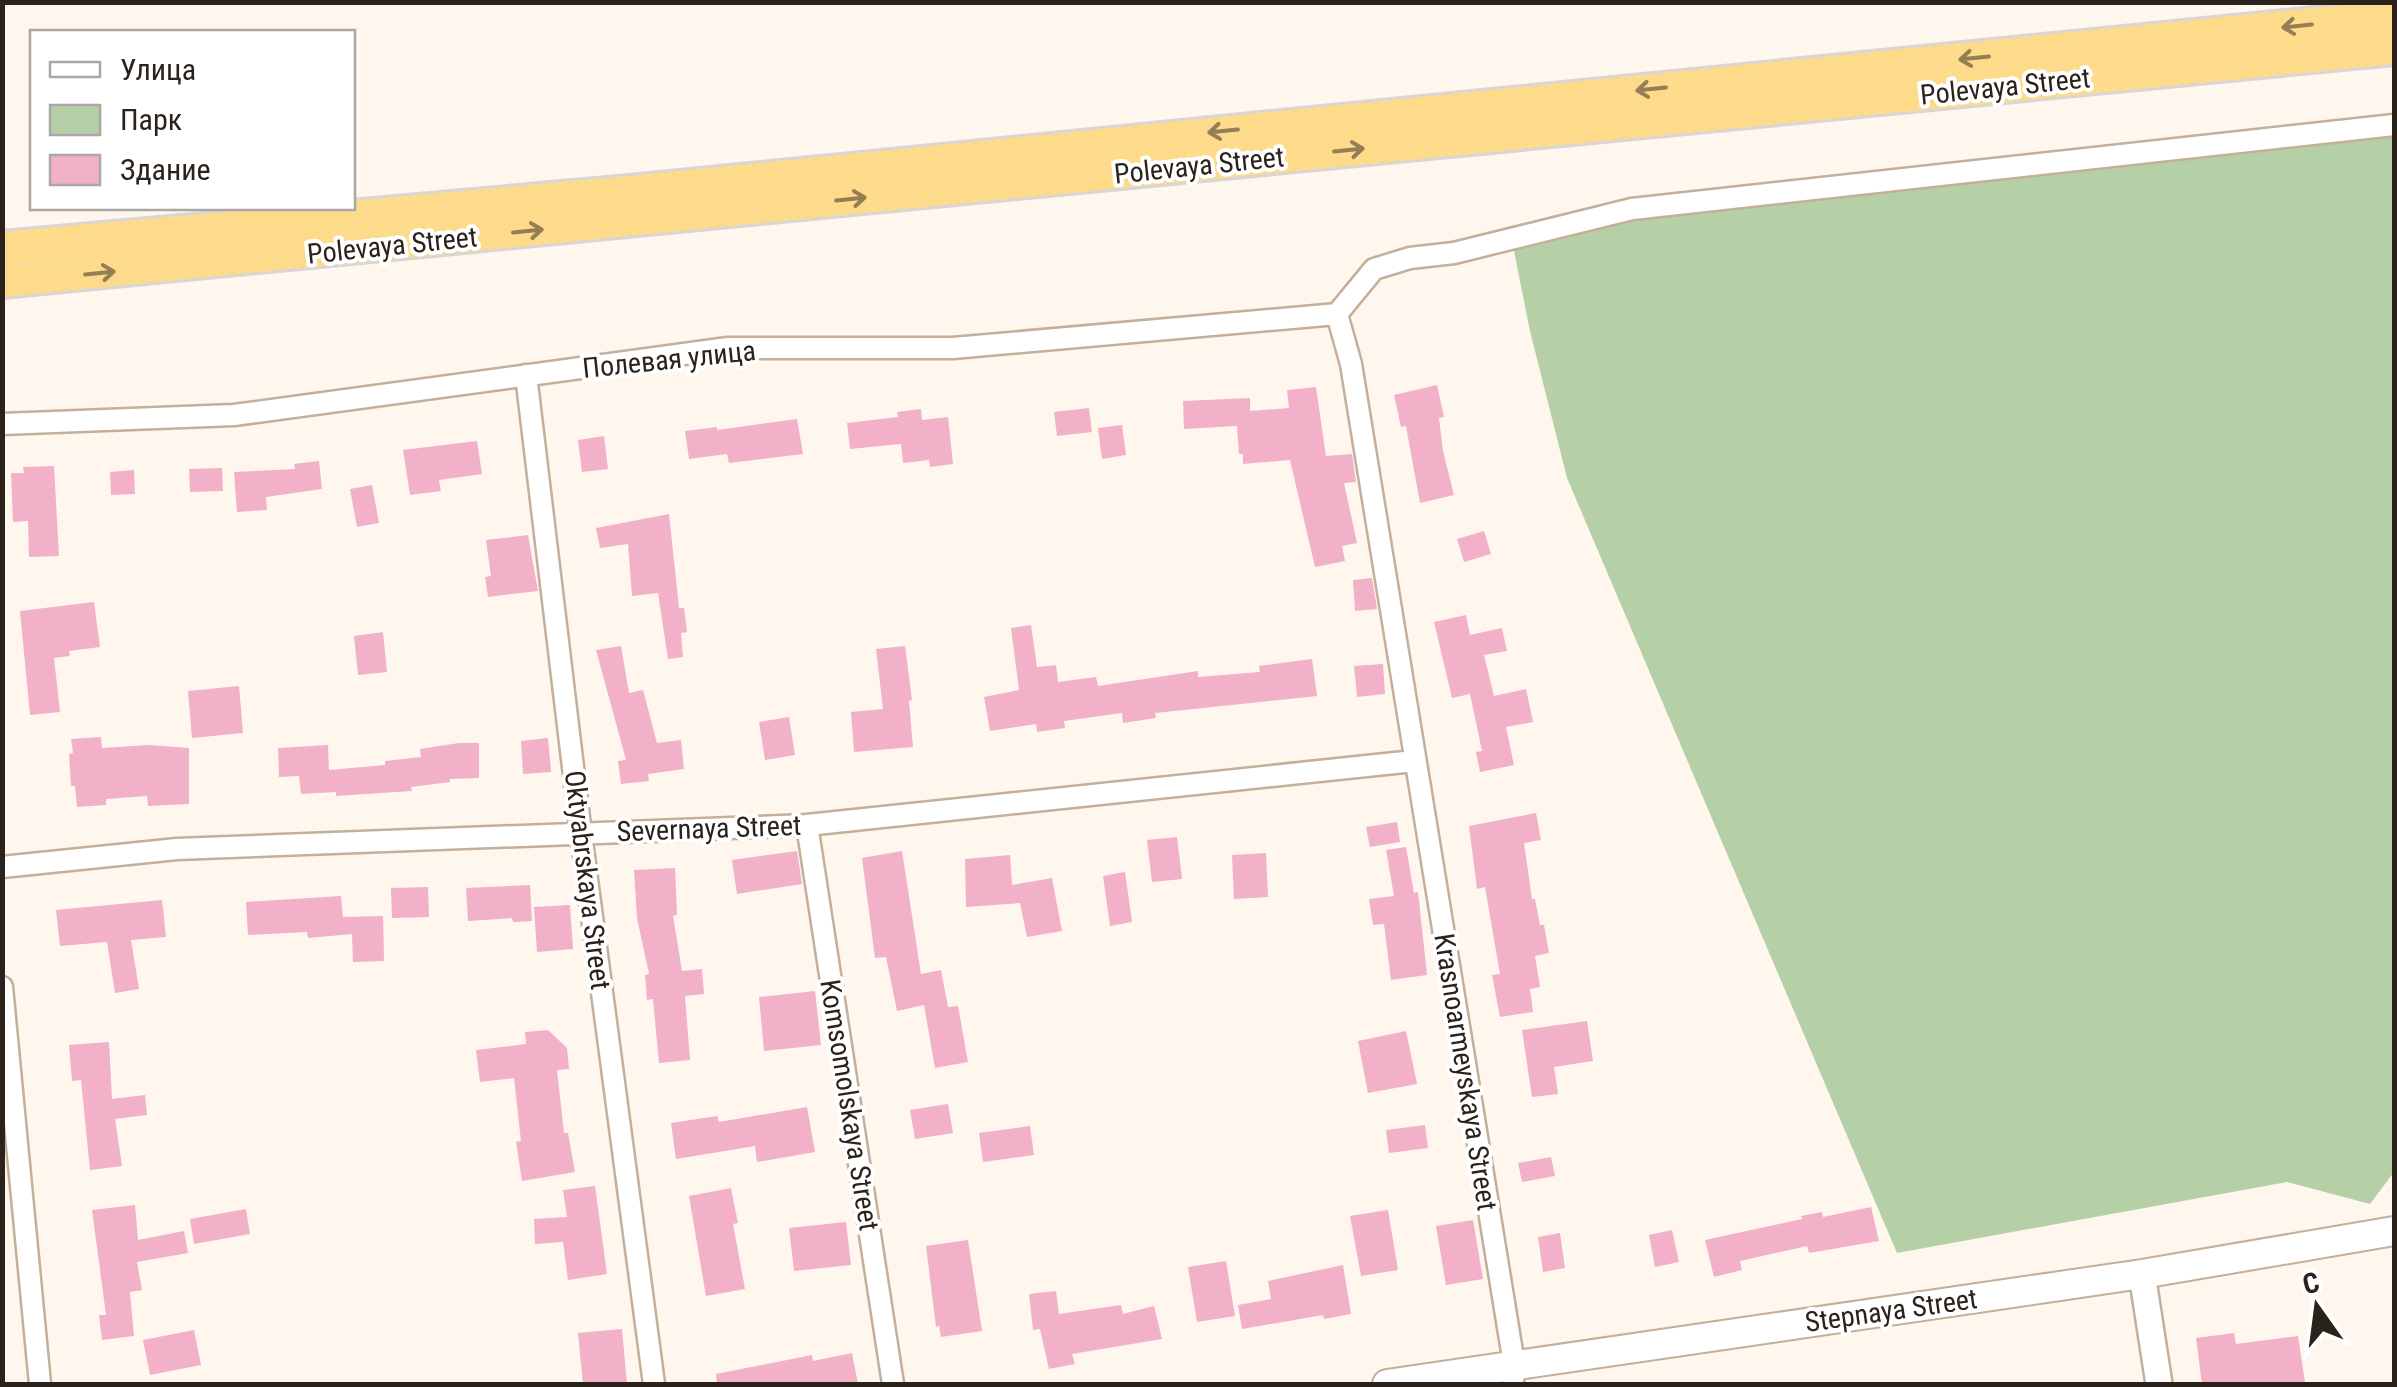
<svg xmlns="http://www.w3.org/2000/svg" width="2397" height="1387" viewBox="0 0 2397 1387" font-family="'Roboto Condensed',sans-serif">
<style>
.green{fill:#b5cfa6}
.building{fill:#f2b0c9}
.lines{fill:none;stroke-linecap:round;stroke-linejoin:round}
.minor-casing{stroke:#c4af9b;stroke-width:25}
.tertiary-casing{stroke:#c4af9b;stroke-width:30}
.secondary-casing{stroke:#c4af9b;stroke-width:32}
.trunk-casing{stroke:#d9d7d6;stroke-width:38}
.minor{stroke:#fff;stroke-width:20}
.tertiary{stroke:#fff;stroke-width:25}
.secondary{stroke:#fff;stroke-width:28}
.trunk{stroke:#feda8b;stroke-width:32}
.oneway{stroke:#947e53}
.labels{text-anchor:middle;stroke-width:8;stroke-linejoin:round;paint-order:stroke}
.street-label{font-size:28px;fill:#2a221b;stroke:#fff}
</style>
<rect width="100%" height="100%" fill="#fff6ee"/>
<path class="green" d="M 2394,137 L 2394,1172 L 2370,1204 L 2287,1182 L 1897,1253 L 1567,478 L 1530,331 L 1509,226 Z"/>
<path class="building" d="M 1437,385 L 1444,417 L 1439,418 L 1443,451 L 1454,495 L 1420,503 L 1406,426 L 1401,427 L 1394,395 Z
M 1316,387 L 1326,456 L 1352,454 L 1356,482 L 1344,483 L 1357,543 L 1342,546 L 1345,561 L 1315,567 L 1290,460 L 1243,464 L 1243,454 L 1239,454 L 1237,426 L 1184,429 L 1183,401 L 1250,398 L 1250,411 L 1289,408 L 1287,390 Z
M 1089,408 L 1092,432 L 1057,436 L 1054,412 Z
M 921,409 L 922,420 L 948,417 L 953,464 L 930,467 L 929,460 L 903,463 L 901,444 L 850,449 L 847,423 L 898,417 L 897,412 Z
M 797,419 L 803,454 L 729,463 L 727,454 L 689,459 L 685,431 L 717,427 L 717,430 Z
M 1122,425 L 1126,455 L 1102,459 L 1098,428 Z
M 604,436 L 608,469 L 582,472 L 578,440 Z
M 477,441 L 482,474 L 439,480 L 441,491 L 410,495 L 403,450 Z
M 319,461 L 322,489 L 266,497 L 267,510 L 237,512 L 234,472 L 295,469 L 294,464 Z
M 54,466 L 59,556 L 29,557 L 28,521 L 13,522 L 11,473 L 24,473 L 23,467 Z
M 222,468 L 223,491 L 190,492 L 189,469 Z
M 134,470 L 135,494 L 111,495 L 110,472 Z
M 372,485 L 379,523 L 357,527 L 350,489 Z
M 669,514 L 679,608 L 684,608 L 687,632 L 681,633 L 683,657 L 668,659 L 658,593 L 632,596 L 628,544 L 600,548 L 596,528 Z
M 1484,531 L 1491,554 L 1464,562 L 1457,539 Z
M 528,535 L 538,591 L 488,597 L 485,577 L 491,576 L 486,540 Z
M 1372,578 L 1377,609 L 1355,611 L 1353,580 Z
M 94,602 L 100,647 L 69,651 L 70,656 L 54,658 L 60,712 L 30,715 L 20,611 Z
M 1466,615 L 1470,635 L 1502,628 L 1507,651 L 1484,655 L 1494,696 L 1526,689 L 1533,722 L 1506,727 L 1514,765 L 1480,772 L 1476,752 L 1482,751 L 1470,694 L 1452,698 L 1434,622 Z
M 1031,625 L 1037,667 L 1056,665 L 1058,682 L 1096,677 L 1098,686 L 1198,671 L 1198,677 L 1260,672 L 1259,666 L 1312,659 L 1317,696 L 1155,713 L 1156,718 L 1123,723 L 1122,713 L 1064,721 L 1065,728 L 1037,732 L 1036,724 L 990,731 L 984,697 L 1019,690 L 1011,628 Z
M 383,632 L 387,672 L 358,675 L 354,636 Z
M 621,646 L 629,693 L 643,690 L 657,743 L 681,740 L 684,769 L 648,774 L 649,781 L 621,784 L 618,761 L 626,760 L 596,650 Z
M 905,646 L 912,700 L 909,701 L 913,747 L 854,752 L 851,712 L 883,709 L 876,649 Z
M 1383,664 L 1385,694 L 1357,697 L 1354,666 Z
M 239,686 L 243,733 L 192,738 L 188,691 Z
M 789,717 L 795,755 L 765,760 L 759,722 Z
M 101,737 L 102,748 L 149,745 L 189,748 L 189,804 L 148,806 L 147,796 L 106,799 L 106,805 L 77,807 L 75,786 L 71,786 L 69,754 L 73,753 L 71,739 Z
M 548,738 L 551,772 L 523,774 L 521,741 Z
M 459,743 L 479,743 L 479,778 L 450,779 L 450,782 L 411,787 L 412,791 L 336,796 L 336,792 L 301,794 L 299,776 L 279,777 L 278,748 L 328,745 L 329,770 L 385,765 L 385,761 L 421,757 L 420,749 Z
M 1536,813 L 1541,840 L 1524,843 L 1532,899 L 1535,899 L 1540,925 L 1544,925 L 1549,953 L 1535,956 L 1540,987 L 1530,989 L 1533,1012 L 1500,1017 L 1492,975 L 1500,974 L 1485,887 L 1477,889 L 1469,826 Z
M 1397,822 L 1400,842 L 1370,847 L 1366,827 Z
M 1177,837 L 1182,879 L 1152,882 L 1147,840 Z
M 1406,847 L 1414,893 L 1418,892 L 1427,975 L 1391,980 L 1384,924 L 1373,925 L 1369,899 L 1394,896 L 1386,850 Z
M 797,851 L 802,884 L 737,894 L 732,860 Z
M 902,851 L 921,974 L 941,970 L 948,1007 L 958,1006 L 968,1062 L 935,1068 L 924,1005 L 897,1011 L 886,957 L 875,958 L 862,858 Z
M 1266,853 L 1268,897 L 1234,899 L 1232,855 Z
M 1010,855 L 1012,885 L 1052,878 L 1062,931 L 1027,937 L 1020,903 L 966,907 L 965,859 Z
M 675,868 L 677,915 L 673,916 L 682,971 L 702,969 L 704,994 L 685,996 L 690,1060 L 659,1063 L 653,999 L 647,1000 L 645,975 L 649,974 L 637,918 L 634,870 Z
M 1125,872 L 1132,922 L 1110,926 L 1103,876 Z
M 530,885 L 532,921 L 513,922 L 512,918 L 468,921 L 466,888 Z
M 428,887 L 429,917 L 392,918 L 391,888 Z
M 341,896 L 343,917 L 383,916 L 384,961 L 353,962 L 352,934 L 308,938 L 307,932 L 248,935 L 246,902 Z
M 162,900 L 166,937 L 131,940 L 139,989 L 115,993 L 107,942 L 60,946 L 56,910 Z
M 570,905 L 573,949 L 537,952 L 534,907 Z
M 815,991 L 821,1045 L 764,1051 L 759,997 Z
M 1587,1021 L 1593,1061 L 1554,1067 L 1558,1094 L 1532,1097 L 1522,1030 Z
M 548,1030 L 567,1048 L 569,1069 L 557,1070 L 564,1133 L 568,1133 L 575,1172 L 522,1181 L 516,1142 L 521,1141 L 514,1078 L 480,1082 L 476,1050 L 526,1044 L 525,1032 Z
M 1406,1031 L 1417,1084 L 1368,1093 L 1358,1041 Z
M 109,1042 L 112,1099 L 145,1095 L 147,1115 L 115,1119 L 122,1166 L 90,1170 L 81,1080 L 72,1081 L 69,1045 Z
M 948,1104 L 953,1133 L 915,1139 L 910,1110 Z
M 807,1107 L 815,1152 L 757,1162 L 755,1146 L 676,1159 L 671,1123 L 717,1116 L 719,1122 Z
M 1425,1125 L 1428,1148 L 1389,1153 L 1386,1130 Z
M 1030,1126 L 1034,1155 L 983,1162 L 979,1133 Z
M 1551,1157 L 1555,1176 L 1522,1182 L 1518,1163 Z
M 595,1186 L 607,1274 L 568,1280 L 563,1242 L 535,1244 L 534,1219 L 567,1217 L 563,1190 Z
M 731,1188 L 738,1223 L 733,1224 L 745,1289 L 706,1296 L 689,1196 Z
M 135,1205 L 138,1240 L 184,1231 L 188,1253 L 137,1262 L 142,1290 L 130,1292 L 134,1336 L 102,1340 L 99,1315 L 106,1315 L 92,1210 Z
M 1871,1207 L 1879,1241 L 1809,1253 L 1807,1246 L 1740,1261 L 1742,1270 L 1714,1277 L 1705,1240 L 1802,1219 L 1801,1216 L 1822,1212 L 1823,1217 Z
M 246,1209 L 250,1234 L 194,1244 L 190,1219 Z
M 1388,1210 L 1398,1270 L 1361,1276 L 1350,1216 Z
M 1473,1220 L 1483,1279 L 1446,1285 L 1436,1226 Z
M 846,1222 L 851,1265 L 794,1271 L 789,1228 Z
M 1672,1230 L 1679,1262 L 1655,1267 L 1649,1235 Z
M 1560,1233 L 1565,1268 L 1543,1272 L 1538,1237 Z
M 968,1240 L 982,1331 L 941,1337 L 939,1326 L 936,1327 L 926,1246 Z
M 1226,1261 L 1235,1316 L 1197,1322 L 1188,1267 Z
M 1343,1265 L 1351,1314 L 1324,1319 L 1323,1315 L 1242,1329 L 1238,1305 L 1271,1299 L 1268,1281 Z
M 1056,1291 L 1059,1314 L 1121,1305 L 1123,1314 L 1154,1306 L 1162,1339 L 1072,1354 L 1075,1364 L 1049,1369 L 1040,1329 L 1033,1330 L 1029,1294 Z
M 622,1329 L 627,1384 L 583,1384 L 578,1333 Z
M 194,1330 L 201,1365 L 150,1375 L 143,1340 Z
M 2234,1333 L 2236,1344 L 2298,1336 L 2305,1382 L 2202,1384 L 2196,1338 Z
M 852,1353 L 858,1384 L 717,1384 L 716,1374 L 812,1355 L 813,1361 Z"/>
<g class="lines">
<g class="minor-casing">
<path id="minor" d="M 526,375 L 581,834 L 654,1384
M 2,424 L 234,415 L 728,348 L 953,348 L 1337,314
M 807,825 L 893,1384
M 2,867 L 177,849 L 807,825 L 1414,761
M 2,987 L 40,1384
M 1513,1384 L 1514,1364 L 1351,364 L 1337,314 L 1374,269 L 1410,258 L 1454,253 L 1632,209 L 2394,125"/>
</g>
<g class="tertiary-casing">
<path id="tertiary" d="M 2142,1274 L 2159,1384"/>
</g>
<g class="secondary-casing">
<path id="secondary" d="M 1387,1384 L 2142,1274 L 2394,1231"/>
</g>
<g class="trunk-casing">
<path id="trunk" d="M 2,248 L 630,192 L 2394,16
M 2,281 L 2394,48"/>
</g>
<use href="#minor" class="minor"/>
<use href="#tertiary" class="tertiary"/>
<use href="#secondary" class="secondary"/>
<use href="#trunk" class="trunk"/>
</g>
<defs><path id="oneway-shaft" d="M-6 0H5M1.5-3L5.5 0L1.5 3" fill="none" stroke-width="1.6" stroke-linecap="round" stroke-linejoin="round" transform="scale(2.5)"/></defs>
<g class="oneway">
<use href="#oneway-shaft" transform="translate(2297 26) rotate(174)"/>
<use href="#oneway-shaft" transform="translate(1974 58) rotate(174)"/>
<use href="#oneway-shaft" transform="translate(1651 89) rotate(174)"/>
<use href="#oneway-shaft" transform="translate(1223 131) rotate(174)"/>
<use href="#oneway-shaft" transform="translate(1349 150) rotate(-6)"/>
<use href="#oneway-shaft" transform="translate(851 199) rotate(-6)"/>
<use href="#oneway-shaft" transform="translate(528 231) rotate(-6)"/>
<use href="#oneway-shaft" transform="translate(100 273) rotate(-6)"/>
</g>
<g class="labels">
<g class="street-label">
<text transform="translate(2005 86) rotate(-6)" y="10">Polevaya Street</text>
<text transform="translate(1199 165) rotate(-6)" y="10">Polevaya Street</text>
<text transform="translate(392 245) rotate(-6)" y="10">Polevaya Street</text>
<text transform="translate(669 359) rotate(-6)" y="10">Полевая улица</text>
<text transform="translate(709 828) rotate(-2)" y="10">Severnaya Street</text>
<text transform="translate(588 880) rotate(83)" y="10">Oktyabrskaya Street</text>
<text transform="translate(1466 1072) rotate(81)" y="10">Krasnoarmeyskaya Street</text>
<text transform="translate(850 1105) rotate(81)" y="10">Komsomolskaya Street</text>
<text transform="translate(1891 1310) rotate(-8)" y="10">Stepnaya Street</text>
</g>
</g>
<rect width="2397" height="1387" fill="none" stroke="#2a221b" stroke-width="10"/>
<rect x="30" y="30" width="325" height="180" fill="#ffffff" stroke="#aaa7a4" stroke-width="2.5"/>
<rect x="50" y="62" width="50" height="15" fill="#ffffff" stroke="#aaa7a4" stroke-width="2.5"/>
<text x="120" y="80" font-size="30" fill="#2a221b">Улица</text>
<rect x="50" y="105" width="50" height="30" fill="#b5cfa6" stroke="#aaa7a4" stroke-width="2.5"/>
<text x="120" y="130" font-size="30" fill="#2a221b">Парк</text>
<rect x="50" y="155" width="50" height="30" fill="#f2b0c9" stroke="#aaa7a4" stroke-width="2.5"/>
<text x="120" y="180" font-size="30" fill="#2a221b">Здание</text>
<g transform="translate(2317 1307) rotate(346)" stroke="#ffffff" stroke-width="8" paint-order="stroke">
<path d="M0-8L18 38L0 25L-18 38Z" fill="#2a221b"/>
<text y="-15" font-size="28" font-weight="bold" text-anchor="middle" fill="#2a221b">С</text>
</g>
</svg>
